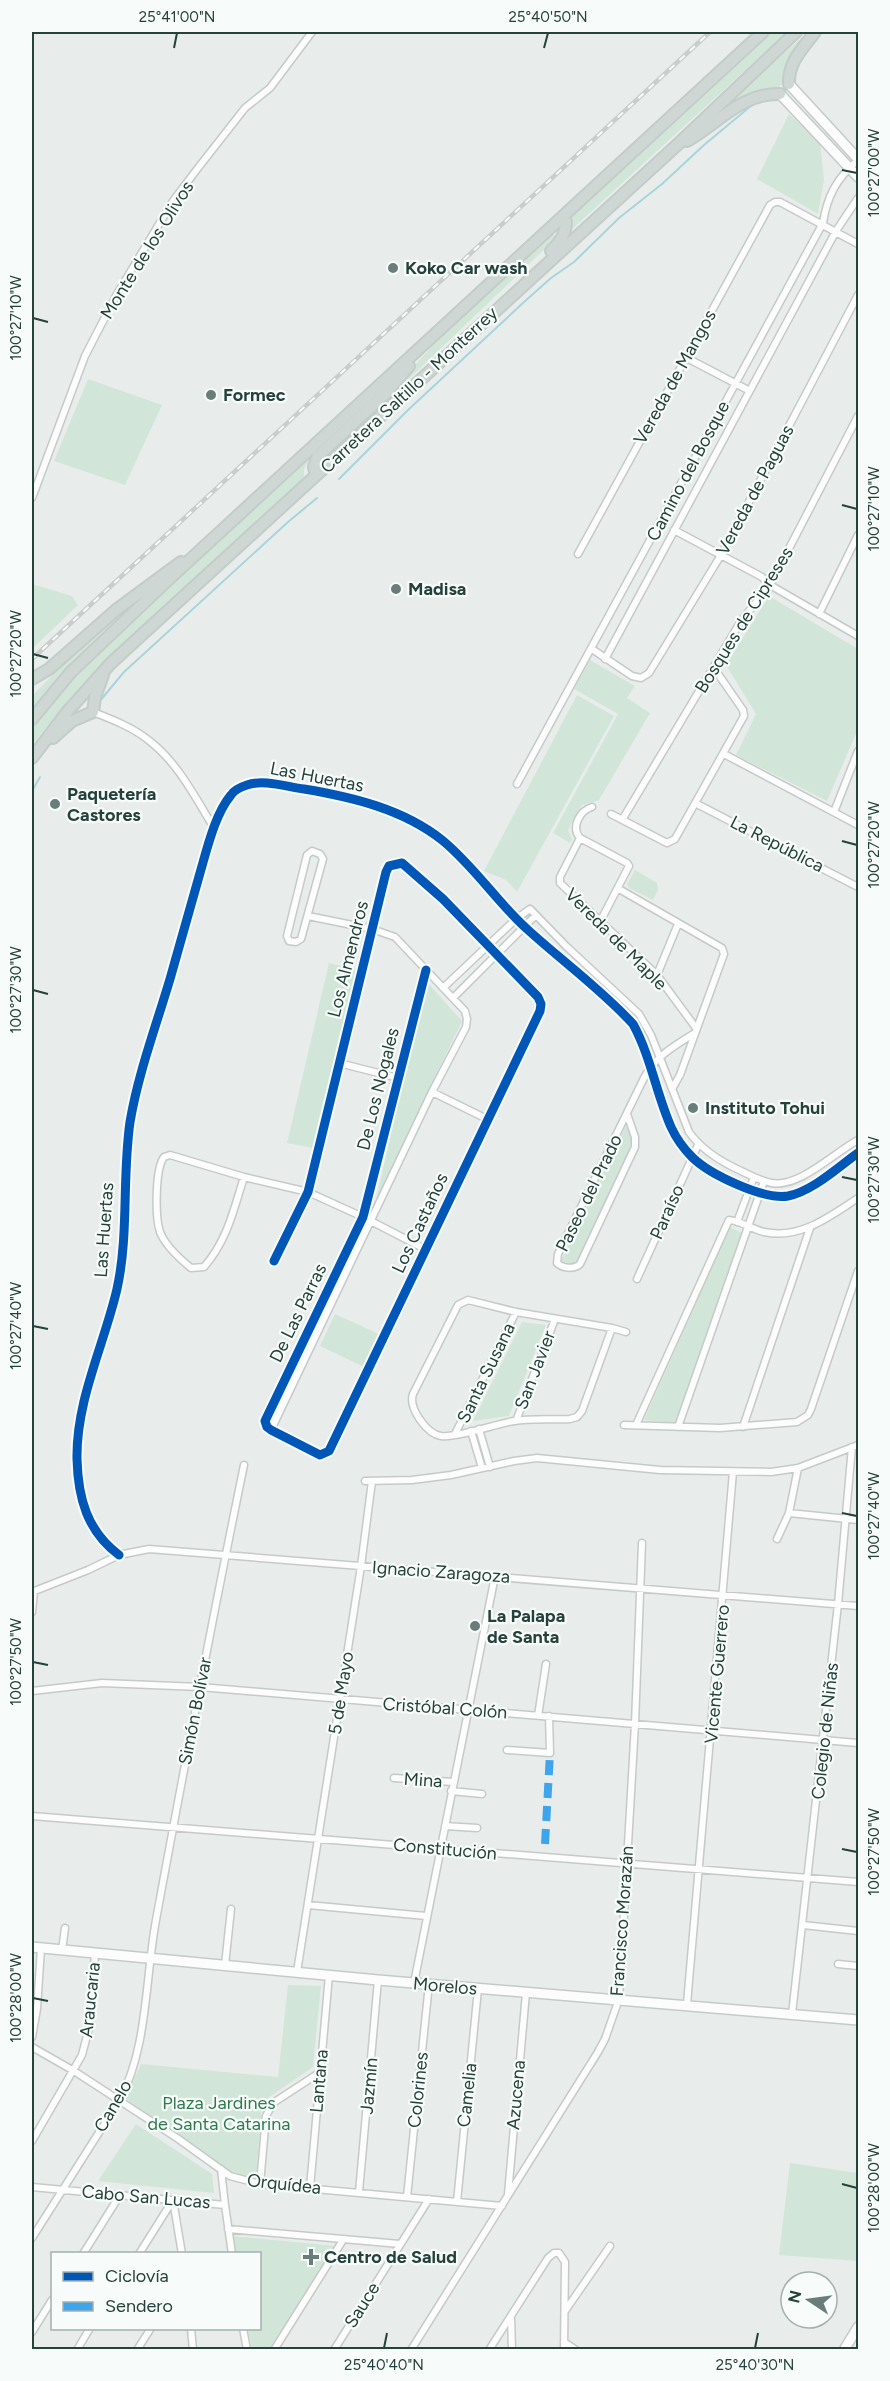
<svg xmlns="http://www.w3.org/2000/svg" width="890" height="2381" viewBox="0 0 890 2381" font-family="Figtree,sans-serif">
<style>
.green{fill:#d1e6d8}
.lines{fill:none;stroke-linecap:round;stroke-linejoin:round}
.stream{stroke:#a9d4db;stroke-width:2}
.street-casing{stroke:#c5cac8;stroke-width:9}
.secondary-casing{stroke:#c3cbc8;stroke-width:12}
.primary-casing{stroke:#c3ccc9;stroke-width:14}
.street{stroke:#fcfcfc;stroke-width:6}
.secondary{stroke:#fcfcfc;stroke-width:9}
.primary{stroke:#cfd7d5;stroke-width:10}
.rail-casing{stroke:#c9cdcc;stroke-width:4.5}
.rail{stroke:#f7fbf9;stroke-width:2;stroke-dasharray:7;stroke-linecap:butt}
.quiet{stroke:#3ea4ec;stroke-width:8;stroke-dasharray:15 8;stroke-linecap:butt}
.cycleway-casing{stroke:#f7fbf9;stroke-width:13}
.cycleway{stroke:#0057b8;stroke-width:9}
.ticks{fill:none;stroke:#24423a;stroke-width:2}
.poi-dot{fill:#697e78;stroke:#f7fbf9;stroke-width:2}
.labels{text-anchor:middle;stroke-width:4.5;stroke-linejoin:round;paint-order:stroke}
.street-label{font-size:18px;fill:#24423a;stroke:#f7fbf9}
.poi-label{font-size:18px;font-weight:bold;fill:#24423a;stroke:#f7fbf9;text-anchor:start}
.park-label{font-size:18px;fill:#2d7a4b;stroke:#f7fbf9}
.neatline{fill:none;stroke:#24423a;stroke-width:2}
.ticks-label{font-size:15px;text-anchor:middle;fill:#24423a}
</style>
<rect width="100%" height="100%" fill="#e8edeb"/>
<path class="green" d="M 772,32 L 787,32 L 570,231 L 573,226 L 570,218 Z
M 808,32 L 810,32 L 787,64 L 785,82 L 775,90 L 748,95 L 703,126 Z
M 789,114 L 820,142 L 824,180 L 818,214 L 757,179 Z
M 553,234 L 556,236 L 553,241 L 319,465 L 321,458 L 388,394 L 441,337 Z
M 88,379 L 162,405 L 125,485 L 54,461 Z
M 309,460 L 304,469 L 304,478 L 130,637 L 69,699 L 32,745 L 32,727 L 66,685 L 145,608 Z
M 32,584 L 72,596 L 78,605 L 32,649 Z
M 769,596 L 858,649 L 858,729 L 827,801 L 736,755 L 756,714 L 726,665 Z
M 136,602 L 70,664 L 32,709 L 32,696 C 64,663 98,628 136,602 Z
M 590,660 L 635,686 L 627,698 L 650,713 L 599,800 L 582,805 L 568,830 L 572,839 L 570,843 L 553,833 L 618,714 L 574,689 Z
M 577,695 L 614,716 L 517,892 L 506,880 L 484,871 Z
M 635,870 L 657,883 L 658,890 L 653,900 L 629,888 L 627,884 Z
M 329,963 L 356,970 L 313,1148 L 287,1143 Z
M 426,981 L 462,1021 L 376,1200 Z
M 626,1126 L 634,1141 L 576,1265 L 561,1261 Z
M 730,1227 L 742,1233 L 676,1423 L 644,1420 Z
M 335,1314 L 379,1334 L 364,1367 L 320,1346 Z
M 522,1322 L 546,1325 L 509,1416 L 473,1421 Z
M 288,1985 L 321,1986 L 313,2067 L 262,2102 L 256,2180 L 232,2173 L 125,2098 L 141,2064 L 278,2077 Z
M 136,2124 L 212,2174 L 214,2193 L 98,2181 Z
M 790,2163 L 858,2173 L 858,2261 L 779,2255 Z
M 232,2236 L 336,2246 L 269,2349 L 252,2349 L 248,2329 L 260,2328 L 260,2254 L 235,2253 Z"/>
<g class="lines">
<path class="stream" d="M 339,479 L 408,410 L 524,302 L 551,278 L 574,262 L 619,218 L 662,184 L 704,145 L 752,105
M 99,702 L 124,672 L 288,522 L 317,498
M 32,791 L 40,777"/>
<g class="street-casing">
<path id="street" d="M 685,357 L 748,390
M 32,498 L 85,356 L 117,294 L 173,201 L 198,168 L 245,108 L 270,88 L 312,32
M 674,530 L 762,577 L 770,585 L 858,636
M 578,554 L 770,205 L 775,202 L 780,202 L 858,244
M 819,614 L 858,535
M 592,649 L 632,676 L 641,678 L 649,673 L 721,555 L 858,295
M 605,659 L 836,231 L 858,198
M 93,712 C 111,719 132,727 147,739 C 177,761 195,797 214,828
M 724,754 L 858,825
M 517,784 L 823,223 C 827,196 837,178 858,160
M 695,803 L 858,887
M 592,807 C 579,811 571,828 580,838 L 560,877 L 560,883 L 657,975 L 696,1028
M 834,812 L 858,751
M 611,814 L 667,843 L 675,839 L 744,716 L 743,710 L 714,668
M 622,820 L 741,621 L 770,585 L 858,416
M 580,838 L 627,863 L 629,866 L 600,922
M 312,851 L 320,854 L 323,859 L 301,939 L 296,942 L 289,941 L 287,936 L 307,855 Z
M 619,889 L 722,948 L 724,954 L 680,1075 L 672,1089
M 657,975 L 678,924
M 443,988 L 516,919 L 530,909 L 566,946 L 639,1014 L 651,1035 L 689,1132 C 701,1149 718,1160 737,1169 C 748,1174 760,1181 772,1183 C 799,1188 835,1152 858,1140
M 453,998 L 536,915
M 339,1063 L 398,1078
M 432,1092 L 487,1119
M 627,1114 L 635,1137 L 635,1147 L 580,1264 C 574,1270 562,1268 557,1263 L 558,1254 L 644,1078 C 656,1056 674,1046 695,1033
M 244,1177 C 234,1209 227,1241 204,1267 L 191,1268 C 180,1259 165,1245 160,1232 C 155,1217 155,1169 164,1157 L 170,1155 L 244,1177 L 308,1192 L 363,1217 L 425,1249
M 737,1222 L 754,1177
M 274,1261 L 308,1192 L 386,872 L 389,866 L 402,863 L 443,899 L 538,997 L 541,1004 L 540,1011 L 329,1451 L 320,1455 L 271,1430 L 267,1427 L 265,1421 L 363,1217 L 426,970
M 637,1279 L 698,1145
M 612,1328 L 582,1411 L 577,1417 L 570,1419 C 552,1420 532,1418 514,1421 C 495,1424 458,1438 441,1436 C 427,1434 408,1408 413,1394 L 458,1305 L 468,1300 L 516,1312 L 612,1328 L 626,1332
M 516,1421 L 555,1319
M 624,1425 L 720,1428 L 797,1422 L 808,1415 L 811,1409 L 858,1271
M 636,1425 L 729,1220 C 741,1221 752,1229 764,1232 C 800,1240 830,1216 858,1198
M 678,1427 L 764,1181
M 743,1427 L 810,1228
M 479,1429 L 490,1467
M 271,1430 L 432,1092 L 466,1027 L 467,1019 L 465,1011 L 395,937 L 372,929 L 308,916
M 471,1431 L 482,1468
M 455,1434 L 516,1312
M 365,1481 L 412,1480 L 451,1475 L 514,1461 L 537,1458 L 660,1470 L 771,1472 L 798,1468 L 858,1445
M 789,1513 L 858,1520
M 777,1539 L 789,1513 L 798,1468
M 119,1555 C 87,1531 78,1498 77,1459 C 76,1400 104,1345 117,1289 C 129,1235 122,1177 130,1122 C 138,1074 156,1026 170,979 C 180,943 190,908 200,873 C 207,849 215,814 231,795 C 234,790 241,787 247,785 C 264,779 287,787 304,789 C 352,797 403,809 442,840 C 474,866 497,902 527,929 C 562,961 601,989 633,1024 C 651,1057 656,1093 671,1127 C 676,1138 683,1148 692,1157 C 709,1174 763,1200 788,1196 C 813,1191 838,1167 858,1153
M 32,1592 L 88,1570 L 119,1555 L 149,1549 L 858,1606
M 32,1612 L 34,1591
M 32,1691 L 102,1683 L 200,1687 L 858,1743
M 538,1716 L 546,1664
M 507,1750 L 550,1753 L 549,1716
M 394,1778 L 453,1782
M 451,1791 L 482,1794
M 32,1816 L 858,1882
M 445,1826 L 477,1828
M 308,1905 L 426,1916
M 803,1925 L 858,1931
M 62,1950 L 65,1928
M 838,1964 L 858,1966
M 225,1965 L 231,1909
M 297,1972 L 361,1566 L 372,1481
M 414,1983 L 495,1576
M 687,2004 L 733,1472
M 792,2014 L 838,1604 L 852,1447
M 32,2037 L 37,2009 L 41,1948
M 32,2047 L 74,2071 L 177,2138 L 230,2176 L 260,2184 L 502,2206
M 32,2141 L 82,2055 L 90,2024 L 95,1953
M 260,2184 L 266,2116 L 273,2103 L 319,2073
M 32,2187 L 225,2205 L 221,2169
M 310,2188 L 329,1975
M 359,2192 L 378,1980
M 508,2194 L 526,1993
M 407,2197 L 429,1984
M 173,2200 L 182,2254
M 457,2202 L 478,1989
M 225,2205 L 232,2254
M 228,2229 L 400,2244
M 32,2238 L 119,2101 C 148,2049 145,1979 156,1920 C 184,1768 213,1616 244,1465
M 83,2254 L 120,2195
M 139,2254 L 173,2200
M 565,2311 L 610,2246
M 511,2316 L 512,2350
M 191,2328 L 193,2350
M 243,2328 L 247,2350
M 32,2332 L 52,2300
M 564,2342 L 576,2350
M 77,2350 L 90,2328
M 137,2350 L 151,2328
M 274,2350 L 343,2240
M 334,2350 L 429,2199
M 411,2350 L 598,2052 L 605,2039 L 619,1999 L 635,1724 L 642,1543
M 489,2350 L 548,2258 L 554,2253 L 559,2253 L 565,2262 L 564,2350"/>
</g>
<g class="secondary-casing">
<path id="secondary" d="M 789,84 L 858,159
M 780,94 L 858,177
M 32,1947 L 378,1980 L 858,2020
M 844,2350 L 858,2327"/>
</g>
<g class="primary-casing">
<path id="primary" d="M 789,84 C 788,62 803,48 815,32
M 687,141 C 719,123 741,93 780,94
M 551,251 C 560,243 566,234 566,222 L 562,217
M 316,475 L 314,467 L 317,457 L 386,393 L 409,366
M 32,679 L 49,669 L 116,610 L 181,562
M 32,719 L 71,672 L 169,579 L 763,32
M 53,738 L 72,721 L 93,712 L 95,697 L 103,675
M 32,758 L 67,712 L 111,663 L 676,146 L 796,32"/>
</g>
<use href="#street" class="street"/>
<use href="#secondary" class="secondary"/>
<use href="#primary" class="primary"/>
<g class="rail-casing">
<path id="rail" d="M 32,659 L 710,32"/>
</g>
<use href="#rail" class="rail"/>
<path class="quiet" d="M 545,1844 L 550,1753"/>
<g class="cycleway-casing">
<path id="cycleway" d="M 274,1261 L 308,1192 L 386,872 L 389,866 L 402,863 L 443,899 L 538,997 L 541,1004 L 540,1011 L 329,1451 L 320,1455 L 271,1430 L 267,1427 L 265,1421 L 363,1217 L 426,970
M 119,1555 C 87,1531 78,1498 77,1459 C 76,1400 104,1345 117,1289 C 129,1235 122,1177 130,1122 C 138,1074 156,1026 170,979 C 180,943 190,908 200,873 C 207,849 215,814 231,795 C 234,790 241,787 247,785 C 264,779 287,787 304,789 C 352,797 403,809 442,840 C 474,866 497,902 527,929 C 562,961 601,989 633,1024 C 651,1057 656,1093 671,1127 C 676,1138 683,1148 692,1157 C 709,1174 763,1200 788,1196 C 813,1191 838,1167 858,1153"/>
</g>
<use href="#cycleway" class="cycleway"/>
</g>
<path class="ticks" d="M 174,48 L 177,33M 544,48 L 548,33M 842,170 L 857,173M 33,318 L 48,322M 842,505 L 857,509M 33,654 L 48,658M 842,841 L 857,845M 33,990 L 48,994M 842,1177 L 857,1180M 33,1326 L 48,1329M 842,1513 L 857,1516M 33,1662 L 48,1665M 842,1849 L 857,1852M 33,1998 L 48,2001M 842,2184 L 857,2188M 384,2348 L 387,2333M 755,2348 L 758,2333"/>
<g class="poi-dot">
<circle cx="393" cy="268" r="6"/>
<circle cx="211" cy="395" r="6"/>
<circle cx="396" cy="589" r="6"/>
<circle cx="55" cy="804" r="6"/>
<circle cx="693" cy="1108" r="6"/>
<circle cx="475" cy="1626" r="6"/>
<path d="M308 2248h6v6h6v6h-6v6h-6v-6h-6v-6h6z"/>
</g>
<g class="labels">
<g class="street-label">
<text transform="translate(147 250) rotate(-58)" y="6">Monte de los Olivos</text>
<text transform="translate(675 377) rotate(-61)" y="6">Vereda de Mangos</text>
<text transform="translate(409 390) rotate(-43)" y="6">Carretera Saltillo - Monterrey</text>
<text transform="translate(688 471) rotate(-62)" y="6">Camino del Bosque</text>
<text transform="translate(755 490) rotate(-62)" y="6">Vereda de Paguas</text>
<text transform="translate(744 620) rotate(-58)" y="6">Bosques de Cipreses</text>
<text transform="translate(317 777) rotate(11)" y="6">Las Huertas</text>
<text transform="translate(777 844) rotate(27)" y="6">La República</text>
<text transform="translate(616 939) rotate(45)" y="6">Vereda de Maple</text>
<text transform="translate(348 959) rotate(-76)" y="6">Los Almendros</text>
<text transform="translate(378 1089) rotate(-76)" y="6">De Los Nogales</text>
<text transform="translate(589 1193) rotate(-64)" y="6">Paseo del Prado</text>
<text transform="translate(667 1212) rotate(-66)" y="6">Paraíso</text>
<text transform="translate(420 1223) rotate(-65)" y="6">Los Castaños</text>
<text transform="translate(104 1230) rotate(-86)" y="6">Las Huertas</text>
<text transform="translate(298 1313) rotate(-64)" y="6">De Las Parras</text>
<text transform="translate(535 1370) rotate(-69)" y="6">San Javier</text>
<text transform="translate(486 1373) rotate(-64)" y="6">Santa Susana</text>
<text transform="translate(441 1572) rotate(4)" y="6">Ignacio Zaragoza</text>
<text transform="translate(717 1674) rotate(-85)" y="6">Vicente Guerrero</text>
<text transform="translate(341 1693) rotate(-81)" y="6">5 de Mayo</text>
<text transform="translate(445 1708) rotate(4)" y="6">Cristóbal Colón</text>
<text transform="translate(195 1711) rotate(-79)" y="6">Simón Bolívar</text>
<text transform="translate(825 1731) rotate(-84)" y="6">Colegio de Niñas</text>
<text transform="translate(423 1780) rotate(4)" y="6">Mina</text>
<text transform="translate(445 1849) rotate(5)" y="6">Constitución</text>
<text transform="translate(622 1921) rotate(-86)" y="6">Francisco Morazán</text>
<text transform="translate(445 1986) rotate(5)" y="6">Morelos</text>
<text transform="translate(90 2000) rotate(-84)" y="6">Araucaria</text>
<text transform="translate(319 2081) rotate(-85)" y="6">Lantana</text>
<text transform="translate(369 2086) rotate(-85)" y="6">Jazmín</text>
<text transform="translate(418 2090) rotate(-84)" y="6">Colorines</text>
<text transform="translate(467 2095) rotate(-84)" y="6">Camelia</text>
<text transform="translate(516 2095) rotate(-85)" y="6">Azucena</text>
<text transform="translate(113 2106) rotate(-60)" y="6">Canelo</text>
<text transform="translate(284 2184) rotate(6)" y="6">Orquídea</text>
<text transform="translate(146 2197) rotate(5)" y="6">Cabo San Lucas</text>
<text transform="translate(362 2305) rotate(-58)" y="6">Sauce</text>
</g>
<g class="poi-label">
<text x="405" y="274">Koko Car wash</text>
<text x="223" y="401">Formec</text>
<text x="408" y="595">Madisa</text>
<text x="67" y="800">Paquetería<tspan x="67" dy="21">Castores</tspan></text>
<text x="705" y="1114">Instituto Tohui</text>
<text x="487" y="1622">La Palapa<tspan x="487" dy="21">de Santa</tspan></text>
<text x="324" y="2263">Centro de Salud</text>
</g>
<g class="park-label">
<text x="219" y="2109">Plaza Jardines<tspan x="219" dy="21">de Santa Catarina</tspan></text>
</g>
</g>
<rect width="890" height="2381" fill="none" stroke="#f7fbf9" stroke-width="66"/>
<rect x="51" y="2252" width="210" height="78" fill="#f7fbf9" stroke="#a3b1ad" stroke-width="1.5"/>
<rect x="63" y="2272" width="30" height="9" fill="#0057b8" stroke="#a3b1ad" stroke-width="1.5"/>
<text x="105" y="2282" font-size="18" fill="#24423a">Ciclovía</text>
<rect x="63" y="2302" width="30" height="9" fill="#3ea4ec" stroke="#a3b1ad" stroke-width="1.5"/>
<text x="105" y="2312" font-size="18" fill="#24423a">Sendero</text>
<g transform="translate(809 2300) rotate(283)"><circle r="28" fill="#f7fbf9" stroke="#a3b1ad" stroke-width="1.5"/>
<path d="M0-4.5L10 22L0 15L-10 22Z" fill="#697e78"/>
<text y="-9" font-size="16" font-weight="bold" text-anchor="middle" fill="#24423a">N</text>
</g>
<rect x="33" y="33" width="824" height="2315" class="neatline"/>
<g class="ticks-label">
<text x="177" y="22">25°41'00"N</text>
<text x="548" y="22">25°40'50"N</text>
<text transform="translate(874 173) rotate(-90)" y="5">100°27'00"W</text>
<text transform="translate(16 318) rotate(-90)" y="5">100°27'10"W</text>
<text transform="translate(874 509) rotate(-90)" y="5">100°27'10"W</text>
<text transform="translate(16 654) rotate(-90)" y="5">100°27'20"W</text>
<text transform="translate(874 845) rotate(-90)" y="5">100°27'20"W</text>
<text transform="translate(16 990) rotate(-90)" y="5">100°27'30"W</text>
<text transform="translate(874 1180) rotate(-90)" y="5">100°27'30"W</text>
<text transform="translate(16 1326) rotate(-90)" y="5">100°27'40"W</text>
<text transform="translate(874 1516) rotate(-90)" y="5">100°27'40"W</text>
<text transform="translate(16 1662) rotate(-90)" y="5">100°27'50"W</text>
<text transform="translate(874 1852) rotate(-90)" y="5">100°27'50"W</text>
<text transform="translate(16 1998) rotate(-90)" y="5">100°28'00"W</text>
<text transform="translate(874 2188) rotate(-90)" y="5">100°28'00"W</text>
<text x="384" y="2370">25°40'40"N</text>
<text x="755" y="2370">25°40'30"N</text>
</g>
</svg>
